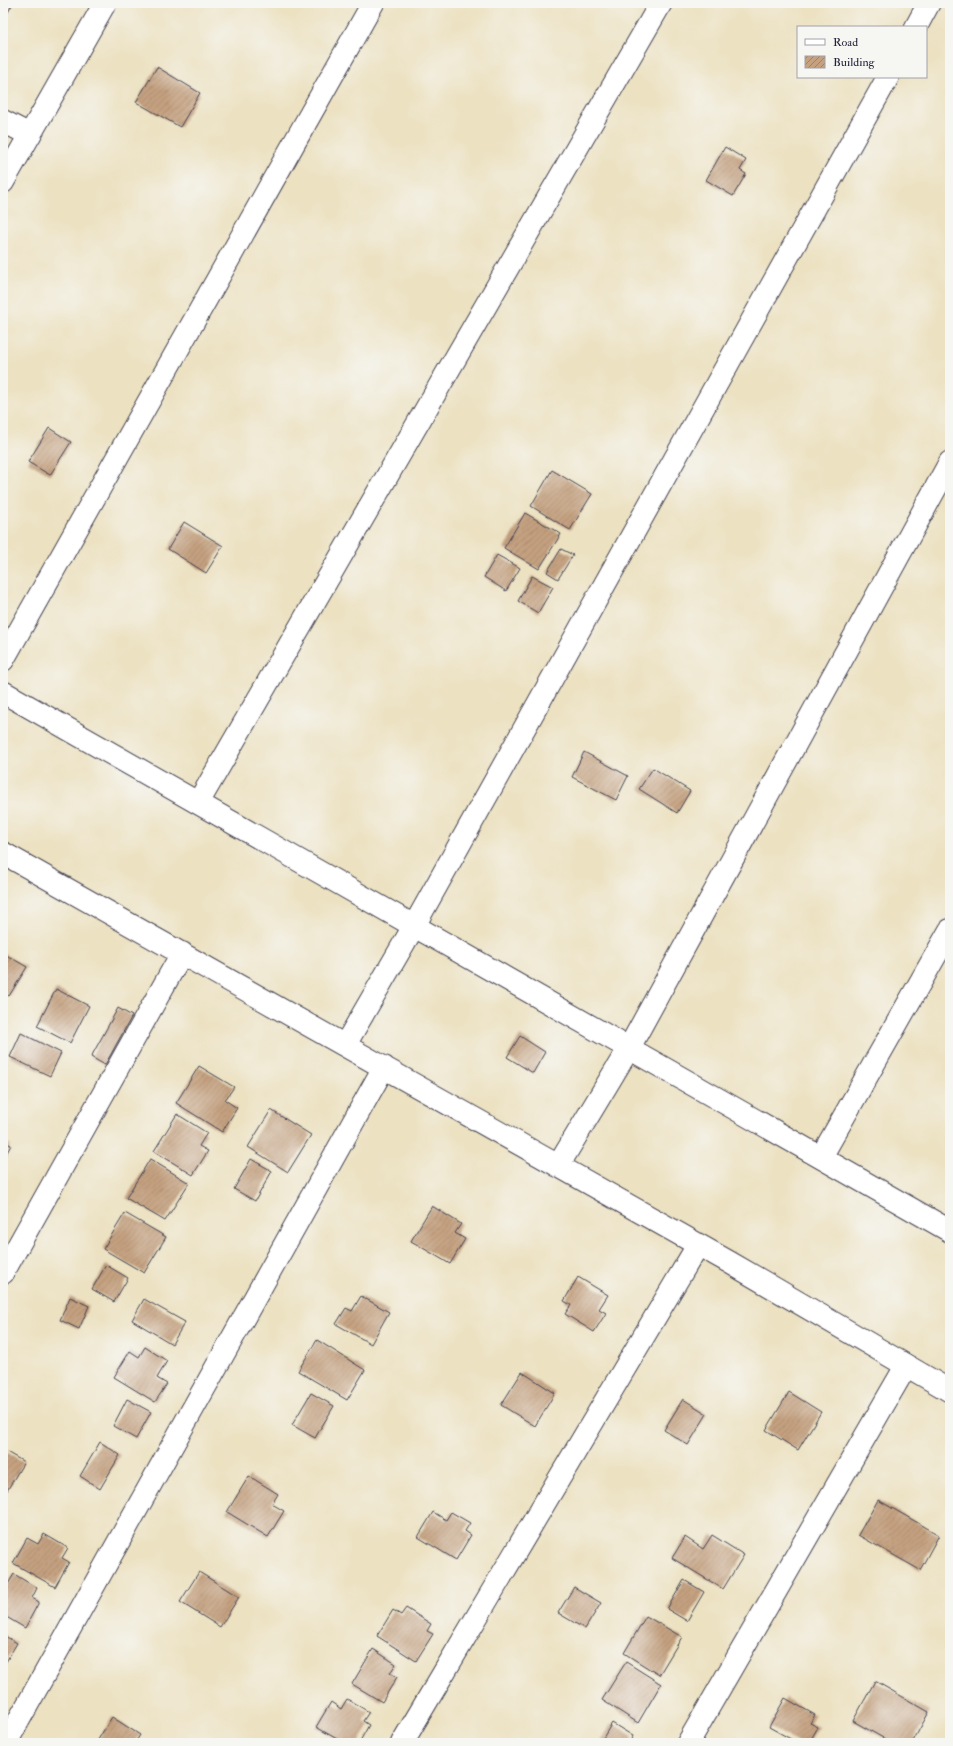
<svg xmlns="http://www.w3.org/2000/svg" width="953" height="1746" viewBox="0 0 953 1746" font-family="'IM FELL Double Pica',serif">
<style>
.building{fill:url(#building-hatch)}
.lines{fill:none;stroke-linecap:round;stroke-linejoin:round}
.minor-casing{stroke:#403f4f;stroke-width:24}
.minor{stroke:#fff;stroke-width:22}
</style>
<defs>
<pattern id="building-hatch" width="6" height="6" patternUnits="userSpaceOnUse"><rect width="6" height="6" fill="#c5a180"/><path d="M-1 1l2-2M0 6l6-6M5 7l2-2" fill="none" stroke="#a0836a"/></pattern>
</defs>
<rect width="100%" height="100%" fill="#f6f6f2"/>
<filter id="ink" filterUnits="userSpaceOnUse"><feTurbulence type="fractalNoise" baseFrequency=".025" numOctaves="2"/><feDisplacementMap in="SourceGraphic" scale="8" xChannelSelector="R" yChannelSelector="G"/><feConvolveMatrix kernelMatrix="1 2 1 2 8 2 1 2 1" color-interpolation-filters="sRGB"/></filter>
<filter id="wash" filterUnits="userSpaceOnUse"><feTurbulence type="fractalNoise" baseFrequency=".012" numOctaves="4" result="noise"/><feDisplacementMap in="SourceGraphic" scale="16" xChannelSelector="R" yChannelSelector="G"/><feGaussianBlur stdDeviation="0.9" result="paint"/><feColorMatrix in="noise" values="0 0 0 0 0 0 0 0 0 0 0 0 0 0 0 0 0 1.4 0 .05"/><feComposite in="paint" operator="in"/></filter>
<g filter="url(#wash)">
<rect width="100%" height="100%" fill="#ece1c1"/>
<g id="blocks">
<path class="building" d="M 3,3 L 12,5 L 3,21 Z
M 157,67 L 200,93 L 180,127 L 136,102 Z
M 725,147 L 746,160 L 740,170 L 746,174 L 733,196 L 706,180 Z
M 49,428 L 71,442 L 50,475 L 28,462 Z
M 552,470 L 592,494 L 570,530 L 531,506 Z
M 525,513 L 561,534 L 539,569 L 504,548 Z
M 184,522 L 223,546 L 206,573 L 168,549 Z
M 561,549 L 573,555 L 558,579 L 547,572 Z
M 497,555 L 520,568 L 506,591 L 484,577 Z
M 532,576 L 553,587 L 538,613 L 518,601 Z
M 584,752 L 628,776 L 616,800 L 572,777 Z
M 653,768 L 690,791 L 677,813 L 639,789 Z
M 3,953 L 27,967 L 9,996 L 3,992 Z
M 56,989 L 89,1006 L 70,1043 L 37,1026 Z
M 118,1008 L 132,1016 L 105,1065 L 91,1057 Z
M 21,1033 L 61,1053 L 50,1076 L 10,1057 Z
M 520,1036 L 545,1052 L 533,1073 L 507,1057 Z
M 199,1066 L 234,1087 L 225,1100 L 237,1108 L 222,1132 L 176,1103 Z
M 271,1110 L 311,1135 L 288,1172 L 248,1147 Z
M 177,1114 L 207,1133 L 199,1146 L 208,1151 L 193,1175 L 154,1151 Z
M 3,1141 L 11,1145 L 3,1160 Z
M 150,1159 L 189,1183 L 165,1221 L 126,1198 Z
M 251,1159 L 272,1171 L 255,1201 L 234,1189 Z
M 432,1206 L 461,1224 L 455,1233 L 465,1239 L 450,1264 L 411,1241 Z
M 125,1213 L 166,1237 L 144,1273 L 103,1249 Z
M 106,1265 L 128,1278 L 114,1302 L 92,1289 Z
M 578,1277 L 608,1295 L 599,1309 L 606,1313 L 594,1332 L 565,1314 L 571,1305 L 564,1301 Z
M 361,1296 L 389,1312 L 371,1344 L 336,1324 L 346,1308 L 352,1311 Z
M 70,1297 L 89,1306 L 79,1329 L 60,1320 Z
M 144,1299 L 185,1322 L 172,1344 L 132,1320 Z
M 317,1340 L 365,1370 L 347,1400 L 298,1371 Z
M 145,1347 L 167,1361 L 157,1378 L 167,1384 L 155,1402 L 114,1377 L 130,1351 L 139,1357 Z
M 522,1372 L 555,1393 L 535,1426 L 501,1405 Z
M 789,1392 L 821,1412 L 798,1450 L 766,1430 Z
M 311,1393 L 334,1406 L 315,1438 L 292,1425 Z
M 127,1399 L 151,1412 L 136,1439 L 113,1426 Z
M 683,1399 L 707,1414 L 688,1445 L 664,1430 Z
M 100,1442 L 120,1455 L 100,1489 L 80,1476 Z
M 3,1450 L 24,1462 L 5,1494 L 3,1493 Z
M 249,1476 L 278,1494 L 272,1504 L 284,1511 L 268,1537 L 227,1512 Z
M 878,1500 L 939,1535 L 920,1570 L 858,1535 Z
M 433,1512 L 446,1520 L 451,1512 L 470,1523 L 465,1531 L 471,1535 L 456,1560 L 418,1537 Z
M 44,1534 L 68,1548 L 62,1558 L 69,1562 L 55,1587 L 13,1563 L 27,1538 L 38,1544 Z
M 712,1535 L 744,1555 L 723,1589 L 672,1558 L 685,1537 L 703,1549 Z
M 199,1572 L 239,1597 L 220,1627 L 180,1602 Z
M 14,1574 L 37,1588 L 32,1598 L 39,1602 L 25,1628 L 3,1615 L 3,1581 L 8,1584 Z
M 684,1580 L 704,1592 L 687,1621 L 667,1609 Z
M 574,1587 L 601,1603 L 585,1629 L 558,1613 Z
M 406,1608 L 431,1624 L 427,1631 L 433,1634 L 416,1661 L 377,1636 L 393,1610 L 401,1615 Z
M 646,1616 L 682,1637 L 659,1675 L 624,1653 Z
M 3,1635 L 17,1643 L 3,1667 Z
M 373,1649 L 396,1664 L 390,1673 L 397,1677 L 382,1702 L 352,1684 Z
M 626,1662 L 661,1684 L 638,1723 L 602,1700 Z
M 875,1681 L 929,1712 L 912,1743 L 892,1743 L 853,1721 Z
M 785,1698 L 815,1715 L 810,1723 L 818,1727 L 809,1743 L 798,1743 L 769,1727 Z
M 347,1699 L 369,1712 L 363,1721 L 369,1725 L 359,1743 L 344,1743 L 316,1727 L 331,1702 L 341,1709 Z
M 112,1717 L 140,1735 L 135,1743 L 96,1743 Z
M 612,1723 L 633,1736 L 629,1743 L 600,1743 Z"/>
</g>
</g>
<g filter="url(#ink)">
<use href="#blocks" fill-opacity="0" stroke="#403f4f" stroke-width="1"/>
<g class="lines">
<g class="minor-casing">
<path id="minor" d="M 916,27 L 929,3
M 3,121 L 30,135
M 3,182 L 105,3
M 3,660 L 373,3
M 3,692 L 950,1231
M 198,803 L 661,3
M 3,853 L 729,1262 L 950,1391
M 345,1045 L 414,926 L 888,77
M 821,1157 L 950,930
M 558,1166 L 629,1048 L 950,462
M 3,1273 L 182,953
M 6,1743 L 384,1067
M 402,1743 L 698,1245
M 688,1743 L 906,1366"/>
</g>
<use href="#minor" class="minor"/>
</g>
</g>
<rect width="953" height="1746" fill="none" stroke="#f6f6f2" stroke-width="16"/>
<rect x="797" y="26" width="130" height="52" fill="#f6f6f2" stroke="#a1a1a9"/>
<rect x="805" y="39" width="20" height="6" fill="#ffffff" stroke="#a1a1a9"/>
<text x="833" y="46" font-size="12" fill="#22223b">Road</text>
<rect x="805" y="56" width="20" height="12" fill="url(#building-hatch)" stroke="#a1a1a9"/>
<text x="833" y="66" font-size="12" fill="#22223b">Building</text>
</svg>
